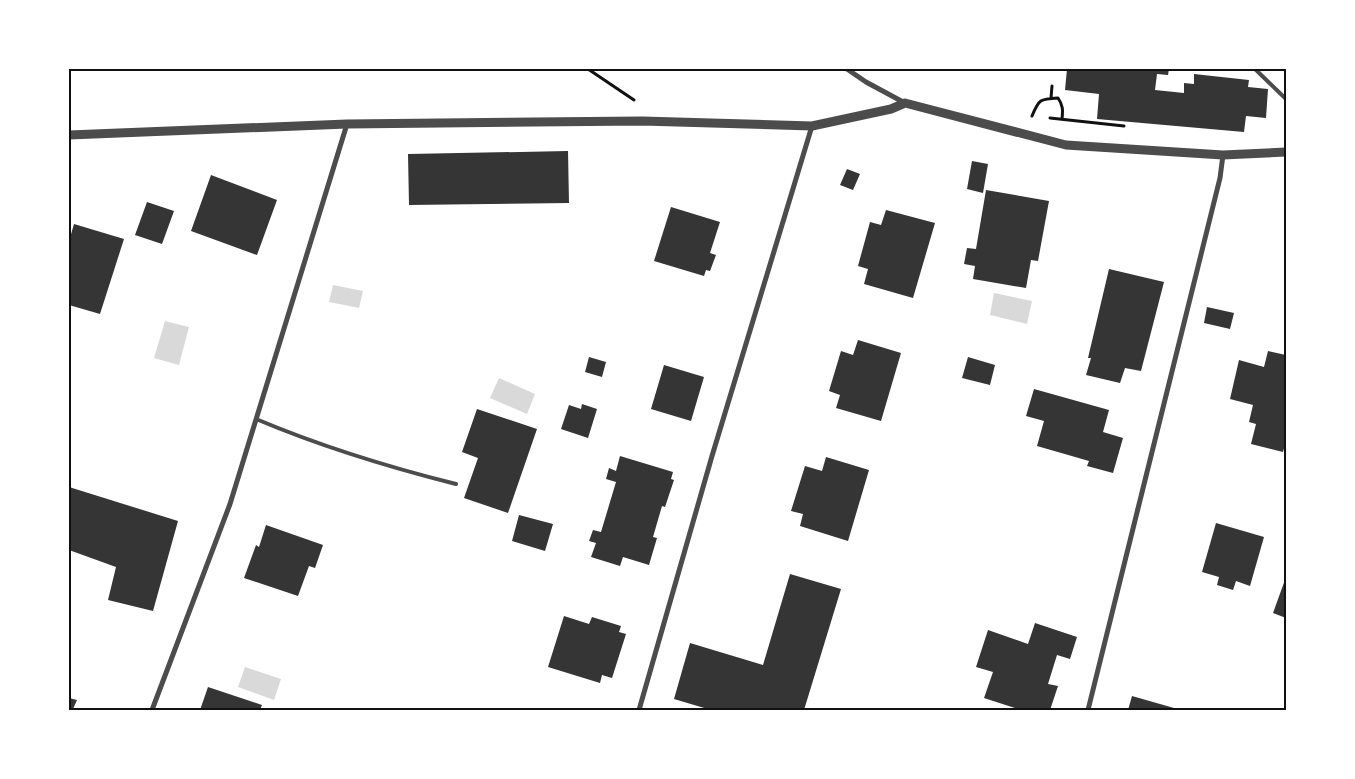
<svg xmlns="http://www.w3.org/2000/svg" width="1355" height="779" viewBox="0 0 1355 779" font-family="'Exo 2',sans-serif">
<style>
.water{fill:#d9d9d9}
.building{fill:#353535}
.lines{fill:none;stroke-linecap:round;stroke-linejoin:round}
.path{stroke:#111;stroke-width:3}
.service{stroke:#4c4c4c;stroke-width:4}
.minor{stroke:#4c4c4c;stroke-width:5}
.tertiary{stroke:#4c4c4c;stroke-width:9}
.neatline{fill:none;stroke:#111;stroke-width:2}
</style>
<rect width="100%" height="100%" fill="#fff"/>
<path class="water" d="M 333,285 L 363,291 L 359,308 L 329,302 Z
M 994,293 L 1032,301 L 1027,324 L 990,315 Z
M 165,321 L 189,327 L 179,365 L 154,358 Z
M 499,378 L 535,394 L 527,414 L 490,398 Z
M 245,667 L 281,679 L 274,700 L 238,687 Z"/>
<path class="building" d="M 1067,69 L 1169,69 L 1168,75 L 1157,74 L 1155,90 L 1184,93 L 1184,83 L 1194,84 L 1194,74 L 1249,80 L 1248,87 L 1268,89 L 1266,118 L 1246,116 L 1244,132 L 1097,119 L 1099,94 L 1065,90 Z
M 568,151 L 569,203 L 409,205 L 408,154 Z
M 972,161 L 988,164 L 983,193 L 967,189 Z
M 847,169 L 860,174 L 853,190 L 840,185 Z
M 211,175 L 277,200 L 257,255 L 191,231 Z
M 986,190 L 1049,201 L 1038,261 L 1031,260 L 1026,288 L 973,279 L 975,266 L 964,264 L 967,248 L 976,249 Z
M 147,202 L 174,211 L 162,244 L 135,235 Z
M 671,207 L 720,222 L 710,253 L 716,255 L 710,271 L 706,270 L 704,276 L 654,261 Z
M 886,210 L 935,223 L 913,298 L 864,284 L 868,269 L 858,266 L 870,222 L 881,225 Z
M 74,224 L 124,239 L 100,314 L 69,305 L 69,241 Z
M 1109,269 L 1164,282 L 1141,371 L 1125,368 L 1120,383 L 1086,375 L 1091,358 L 1088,358 Z
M 1207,307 L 1234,313 L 1230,329 L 1204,323 Z
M 858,340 L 901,353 L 881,421 L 836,408 L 840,395 L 829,391 L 841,351 L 853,355 Z
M 1268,351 L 1286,355 L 1286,426 L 1285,431 L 1286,432 L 1286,441 L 1283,452 L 1251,444 L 1256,424 L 1249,422 L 1253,405 L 1230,399 L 1239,360 L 1264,367 Z
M 589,357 L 606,362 L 602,377 L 585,372 Z
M 968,357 L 995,365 L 990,385 L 962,378 Z
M 664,365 L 704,377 L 691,421 L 651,409 Z
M 1034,389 L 1109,410 L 1103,432 L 1123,438 L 1113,473 L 1087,466 L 1089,461 L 1037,446 L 1044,421 L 1026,416 Z
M 582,404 L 597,409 L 588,438 L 561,429 L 569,405 L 581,409 Z
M 477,409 L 537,429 L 508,513 L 464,498 L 478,458 L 462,452 Z
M 620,456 L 673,472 L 671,479 L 674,480 L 665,507 L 662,506 L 653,537 L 657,538 L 649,565 L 623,557 L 620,566 L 591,557 L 596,543 L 589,541 L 593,530 L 601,532 L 616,482 L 606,479 L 609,468 L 616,471 Z
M 826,457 L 869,470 L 848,541 L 800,526 L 803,514 L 791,511 L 805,466 L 822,471 Z
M 69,487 L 178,521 L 153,611 L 108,600 L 116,567 L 69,550 Z
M 519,515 L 553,524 L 545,551 L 512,541 Z
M 1216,523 L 1264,537 L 1250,586 L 1236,581 L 1233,590 L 1217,585 L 1219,577 L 1202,572 Z
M 266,525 L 323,545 L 315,568 L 309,566 L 298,596 L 244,578 L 256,545 L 259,547 Z
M 790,574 L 841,589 L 804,710 L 711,710 L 674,699 L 690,643 L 763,665 Z
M 1286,577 L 1286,618 L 1273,613 Z
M 564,616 L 589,624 L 592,617 L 621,626 L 619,632 L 626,634 L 612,678 L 602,675 L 600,683 L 548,667 Z
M 1035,623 L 1077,637 L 1070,659 L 1057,655 L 1048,684 L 1058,686 L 1050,710 L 1021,710 L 984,698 L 993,672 L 976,667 L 988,630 L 1028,644 Z
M 208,687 L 262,705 L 260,710 L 200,710 Z
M 1132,696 L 1174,708 L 1173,710 L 1128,710 Z
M 69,698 L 77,700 L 73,709 L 77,710 L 69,710 Z"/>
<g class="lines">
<path class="path" d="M 588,69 L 634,100
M 1051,98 L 1052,86
M 1032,116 C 1039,99 1040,99 1058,98 C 1063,105 1063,110 1062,119
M 1050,118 L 1124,126"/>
<path class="service" d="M 1255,69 L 1286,99
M 256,419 C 320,446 388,467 456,484"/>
<path class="minor" d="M 847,69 L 866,82 L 905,103
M 152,710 L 230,504 L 347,124
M 639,710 L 712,456 L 812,126
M 1088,710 L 1220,178 L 1223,155"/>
<path class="tertiary" d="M 69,135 L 347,124 L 642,121 L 812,126 L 891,109 L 905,103 L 1066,145 L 1223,155 L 1286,152"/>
</g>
<rect width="1355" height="779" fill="none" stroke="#ffffff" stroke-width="140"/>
<rect x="70" y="70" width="1215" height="639" class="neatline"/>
</svg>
